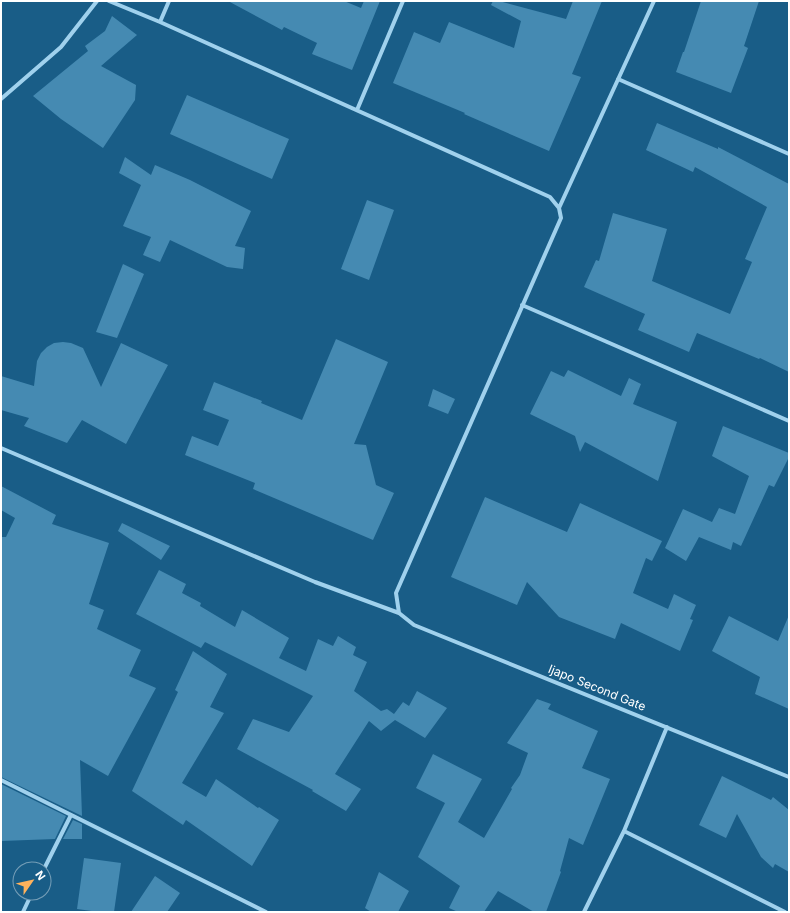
<svg xmlns="http://www.w3.org/2000/svg" width="790" height="913" viewBox="0 0 790 913" font-family="Inter,sans-serif">
<style>
.building{fill:#458ab2}
.lines{fill:none;stroke-linecap:round;stroke-linejoin:round}
.street{stroke:#a0d1ed;stroke-width:4}
.labels{text-anchor:middle;stroke-width:3;stroke-linejoin:round;paint-order:stroke}
.street-label{font-size:12px;fill:#fff;stroke:#195d87}
</style>
<rect width="100%" height="100%" fill="#195d87"/>
<path class="building" d="M 228,1 L 344,1 L 361,8 L 364,1 L 380,1 L 352,70 L 312,54 L 317,43 L 284,27 L 282,30 Z
M 493,1 L 499,1 L 566,19 L 573,1 L 602,1 L 572,74 L 581,77 L 549,151 L 464,114 L 465,113 L 393,83 L 414,32 L 440,43 L 449,22 L 514,48 L 521,21 L 491,5 Z
M 701,1 L 759,1 L 744,46 L 748,48 L 731,93 L 676,72 L 683,52 L 684,52 Z
M 112,16 L 137,35 L 101,66 L 136,85 L 135,100 L 103,148 L 61,119 L 33,96 L 88,51 L 85,46 L 105,31 Z
M 187,95 L 289,139 L 272,179 L 170,134 Z
M 657,123 L 718,149 L 718,147 L 789,184 L 789,372 L 760,358 L 759,359 L 697,333 L 689,352 L 638,330 L 645,314 L 584,287 L 596,260 L 599,261 L 613,213 L 667,229 L 652,281 L 730,314 L 752,262 L 745,259 L 767,207 L 695,167 L 693,172 L 646,150 Z
M 125,157 L 151,175 L 155,165 L 190,180 L 251,211 L 235,246 L 245,248 L 243,269 L 227,267 L 170,240 L 160,262 L 143,255 L 151,237 L 123,226 L 141,185 L 119,173 Z
M 367,200 L 394,210 L 369,280 L 341,269 Z
M 123,264 L 144,274 L 117,338 L 96,332 Z
M 336,339 L 388,362 L 354,444 L 366,445 L 376,485 L 394,493 L 373,540 L 253,489 L 255,483 L 185,455 L 192,436 L 218,446 L 229,420 L 203,410 L 214,382 L 262,401 L 261,403 L 302,420 Z
M 63,342 L 71,343 L 83,348 L 101,387 L 121,343 L 168,365 L 126,444 L 82,420 L 67,443 L 24,426 L 29,418 L 1,410 L 1,376 L 34,386 L 37,361 L 41,353 L 47,347 L 54,343 Z
M 568,370 L 621,396 L 629,378 L 641,384 L 633,404 L 677,422 L 658,481 L 585,442 L 580,452 L 575,436 L 530,414 L 551,371 L 564,377 Z
M 433,389 L 455,399 L 448,414 L 428,406 Z
M 723,426 L 789,453 L 789,457 L 774,487 L 769,485 L 741,546 L 733,542 L 731,550 L 699,537 L 686,561 L 665,548 L 683,509 L 712,522 L 719,508 L 735,514 L 749,476 L 712,456 Z
M 1,486 L 56,515 L 52,524 L 109,543 L 89,604 L 104,610 L 97,629 L 141,650 L 129,676 L 156,688 L 108,776 L 80,760 L 82,816 L 1,777 L 1,537 L 6,537 L 15,518 L 1,510 Z
M 485,497 L 567,532 L 580,503 L 662,541 L 652,561 L 646,558 L 633,593 L 668,609 L 674,594 L 696,605 L 690,619 L 693,620 L 680,651 L 621,623 L 615,639 L 559,617 L 527,582 L 517,605 L 451,577 Z
M 122,523 L 170,546 L 161,560 L 118,531 Z
M 159,570 L 186,584 L 182,593 L 201,603 L 200,606 L 235,627 L 242,610 L 289,638 L 279,658 L 306,671 L 318,639 L 333,646 L 338,636 L 356,647 L 353,655 L 367,662 L 354,691 L 381,711 L 387,709 L 394,714 L 403,702 L 409,706 L 417,691 L 447,708 L 425,738 L 395,720 L 381,731 L 369,721 L 335,774 L 361,789 L 346,811 L 312,791 L 313,790 L 237,749 L 253,719 L 289,732 L 313,696 L 205,642 L 201,648 L 136,614 Z
M 789,615 L 789,709 L 755,694 L 760,677 L 712,651 L 729,616 L 778,641 Z
M 193,651 L 227,674 L 210,707 L 224,713 L 182,783 L 206,797 L 216,779 L 258,808 L 259,807 L 279,820 L 252,866 L 186,820 L 183,825 L 132,791 L 178,692 L 175,690 Z
M 537,699 L 551,704 L 548,709 L 598,731 L 582,768 L 610,779 L 583,845 L 569,838 L 560,871 L 561,872 L 546,912 L 534,912 L 498,891 L 484,912 L 458,912 L 449,908 L 460,886 L 418,857 L 445,803 L 416,788 L 433,754 L 482,779 L 458,822 L 484,838 L 512,789 L 511,788 L 520,775 L 528,753 L 507,743 Z
M 722,776 L 771,800 L 773,797 L 789,810 L 789,872 L 775,864 L 773,868 L 761,857 L 737,814 L 726,838 L 699,825 Z
M 1,784 L 66,816 L 55,839 L 1,841 Z
M 73,820 L 82,824 L 82,839 L 63,839 Z
M 84,858 L 121,863 L 114,912 L 99,912 L 77,909 Z
M 379,872 L 409,891 L 398,912 L 371,912 L 365,908 Z
M 155,876 L 180,893 L 167,912 L 131,912 Z"/>
<g class="lines">
<path class="street" d="M 109,1 L 160,22 L 550,197 L 559,208 L 561,218 L 396,593 L 399,613
M 160,22 L 169,1
M 618,79 L 789,154
M 1,99 L 61,47 L 97,1
M 357,110 L 403,1
M 559,208 L 654,1
M 522,305 L 789,421
M 1,448 L 315,582 L 399,613 L 414,625 L 789,777
M 1,780 L 266,912
M 624,831 L 785,912
M 44,869 L 71,815
M 23,912 L 32,893
M 584,912 L 624,831 L 667,727"/>
</g>
<g class="labels">
<g class="street-label">
<text transform="translate(597 688) rotate(22)" y="4">Ijapo Second Gate</text>
</g>
</g>
<rect width="790" height="913" fill="none" stroke="#ffffff" stroke-width="4"/>
<g transform="translate(32 881) rotate(56)"><circle r="19" fill="#195d87" stroke="#759eb7"/>
<path d="M0-3L7 15L0 10L-7 15Z" fill="#ffb25c"/>
<text y="-6" font-size="11" font-weight="bold" text-anchor="middle" fill="#ffffff">N</text>
</g>
</svg>
